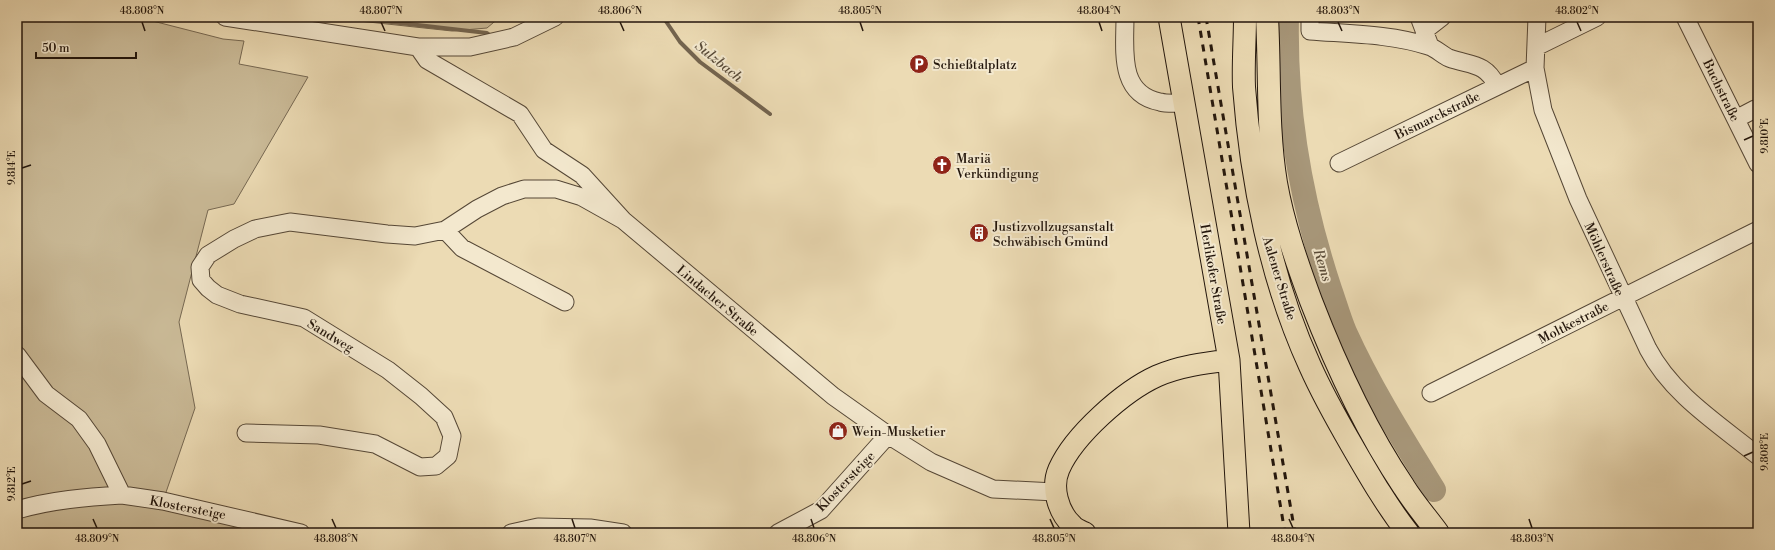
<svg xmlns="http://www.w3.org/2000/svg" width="1775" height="550" viewBox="0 0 1775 550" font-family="'Libre Bodoni',serif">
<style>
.green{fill:#caba97;stroke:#766852}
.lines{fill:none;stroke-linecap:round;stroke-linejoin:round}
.stream{stroke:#73644f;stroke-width:4}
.river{stroke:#a8987b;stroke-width:24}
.minor-casing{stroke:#554736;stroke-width:19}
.major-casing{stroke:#23160c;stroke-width:23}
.highway-casing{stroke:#23160c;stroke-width:24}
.minor{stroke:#f3e8ce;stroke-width:17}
.major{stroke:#ecdbb4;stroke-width:21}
.highway{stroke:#ecdbb4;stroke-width:22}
.rail{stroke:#23160c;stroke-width:3;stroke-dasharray:7 7;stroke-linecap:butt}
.ticks{fill:none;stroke:#23160c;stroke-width:1.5}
.labels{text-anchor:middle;stroke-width:4;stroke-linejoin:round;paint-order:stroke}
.poi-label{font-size:13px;fill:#23160c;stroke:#f3e8ce;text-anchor:start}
.street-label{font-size:13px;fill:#23160c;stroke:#f3e8ce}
.water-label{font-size:14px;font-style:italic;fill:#584a38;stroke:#f3e8ce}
.neatline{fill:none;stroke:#23160c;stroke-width:1.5}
.ticks-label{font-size:10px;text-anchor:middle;fill:#23160c}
</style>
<rect width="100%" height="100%" fill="#ecdbb4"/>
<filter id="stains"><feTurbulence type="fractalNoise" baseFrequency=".005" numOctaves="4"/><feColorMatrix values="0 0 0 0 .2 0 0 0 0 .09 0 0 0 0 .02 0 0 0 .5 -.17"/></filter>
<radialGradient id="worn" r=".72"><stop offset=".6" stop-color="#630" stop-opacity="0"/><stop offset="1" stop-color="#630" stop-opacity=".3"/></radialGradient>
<path class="green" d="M 17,17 L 137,17 L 223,39 L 244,41 L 239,64 L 308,77 L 234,204 L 208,210 L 179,322 L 195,408 L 163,501 L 301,533 L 17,533 Z
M 322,17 L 500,17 L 487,28 L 452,31 Z"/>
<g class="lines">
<path class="stream" d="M 348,17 L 487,33 L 491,36
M 663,17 L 680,42 L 700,62 L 770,114"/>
<path class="river" d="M 1287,17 C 1285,108 1301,202 1330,289 C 1335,303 1339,318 1345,332 C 1370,387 1402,438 1434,490"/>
<g class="minor-casing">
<path id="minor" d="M 225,17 L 418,47 L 470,47 L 514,37 L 555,17
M 1125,17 C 1125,50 1118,94 1160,102 C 1167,104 1177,103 1185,103
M 1310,17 L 1310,31 C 1349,34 1391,34 1428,46 C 1436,48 1442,55 1449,58 C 1471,66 1485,62 1497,86
M 1419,17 L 1430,46
M 1537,17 L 1535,68 L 1543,110 L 1578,199 L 1648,349 C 1672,395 1719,424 1758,456
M 1685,17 L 1758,164
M 1424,31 L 1442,17
M 418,47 L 427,60 L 520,114 L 544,150 L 582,175 L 623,220 L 833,396 L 888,435 L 931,462 L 993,489 L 1055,492
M 1536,47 L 1597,17
M 1736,119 L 1755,109
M 1339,163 L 1535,68
M 445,230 L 462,248 L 565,302
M 17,355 L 46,394 L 79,419 L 97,444 L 122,495 C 87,497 51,500 17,510
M 1431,393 L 1758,230
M 246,433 L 319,435 L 375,444 L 420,467 L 436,466 L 448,456 L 452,436 L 444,417 L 421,396 L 388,370 L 304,318 L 240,304 L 217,295 L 208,288 L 201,280 L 200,267 L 208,255 L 234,239 L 255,229 L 290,222 L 387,234 L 415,236 L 445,230 L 477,209 L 502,196 L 524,189 L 556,189 L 582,197 L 623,220
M 122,495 L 163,501 L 301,533
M 511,533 L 538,527 L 590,528 L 623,533
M 778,533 L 821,510 L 888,435"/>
</g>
<g class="major-casing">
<path id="major" d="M 1169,17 L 1229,360 L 1239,533
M 1085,533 C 1081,531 1075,529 1072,525 C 1058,512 1051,487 1059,469 C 1074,435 1124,391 1157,376 C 1180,366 1205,363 1229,360"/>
</g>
<g class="highway-casing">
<path id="highway" d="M 1245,17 C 1245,40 1243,64 1244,87 C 1251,180 1271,281 1310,366 C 1322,393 1336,418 1351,444 C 1369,475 1386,505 1408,533
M 1267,17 C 1270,72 1267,128 1276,183 C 1283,223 1297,263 1311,301 C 1336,366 1365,429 1404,487 C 1414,503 1427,518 1438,533"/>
</g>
<use href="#minor" class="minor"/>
<use href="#major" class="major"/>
<use href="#highway" class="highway"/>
<path class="rail" d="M 1198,17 L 1285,533
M 1206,17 L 1295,533"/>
</g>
<path class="ticks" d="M 142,22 L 145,31M 381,22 L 385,31M 620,22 L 624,31M 860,22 L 863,31M 1099,22 L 1102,31M 1338,22 L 1342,31M 1577,22 L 1581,31M 1744,140 L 1753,136M 22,168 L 31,165M 1744,456 L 1753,452M 22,484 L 31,481M 93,519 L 97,528M 332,519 L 336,528M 572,519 L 575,528M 811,519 L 814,528M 1050,519 L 1054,528M 1289,519 L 1293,528M 1529,519 L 1532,528"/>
<defs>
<g id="parking-disc" transform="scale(1)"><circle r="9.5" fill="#8f2418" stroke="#f3e8ce"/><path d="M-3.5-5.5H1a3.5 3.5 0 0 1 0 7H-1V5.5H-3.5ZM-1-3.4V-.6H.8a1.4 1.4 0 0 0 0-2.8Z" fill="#fff"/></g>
<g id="church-disc" transform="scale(1)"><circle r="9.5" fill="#8f2418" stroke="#f3e8ce"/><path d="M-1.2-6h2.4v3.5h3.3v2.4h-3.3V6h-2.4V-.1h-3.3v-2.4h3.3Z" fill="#fff"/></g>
<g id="building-disc" transform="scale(1)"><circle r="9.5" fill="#8f2418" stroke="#f3e8ce"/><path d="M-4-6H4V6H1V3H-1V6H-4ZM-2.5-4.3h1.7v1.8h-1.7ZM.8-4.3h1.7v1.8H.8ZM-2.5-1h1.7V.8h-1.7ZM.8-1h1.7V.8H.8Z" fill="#fff"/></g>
<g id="shop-disc" transform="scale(1)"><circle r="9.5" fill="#8f2418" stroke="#f3e8ce"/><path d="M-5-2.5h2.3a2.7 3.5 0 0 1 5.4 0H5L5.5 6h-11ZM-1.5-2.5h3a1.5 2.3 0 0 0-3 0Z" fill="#fff"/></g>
</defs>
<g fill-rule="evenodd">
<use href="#parking-disc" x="919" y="64"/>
<use href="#church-disc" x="942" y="165"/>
<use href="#building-disc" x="979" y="233"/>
<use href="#shop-disc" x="838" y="431"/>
</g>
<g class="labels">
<g class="poi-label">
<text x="933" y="69">Schießtalplatz</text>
<text x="956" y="163">Mariä<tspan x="956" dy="15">Verkündigung</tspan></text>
<text x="993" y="231">Justizvollzugsanstalt<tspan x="993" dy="15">Schwäbisch Gmünd</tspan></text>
<text x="852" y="436">Wein-Musketier</text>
</g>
<g class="street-label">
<text transform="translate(1722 90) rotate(64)" y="5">Buchstraße</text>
<text transform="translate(1437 115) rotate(-26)" y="5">Bismarckstraße</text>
<text transform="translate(1605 259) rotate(66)" y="5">Möhlerstraße</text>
<text transform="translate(1214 274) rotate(80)" y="5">Herlikofer Straße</text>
<text transform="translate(1280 278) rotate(73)" y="5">Aalener Straße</text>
<text transform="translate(718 300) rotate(40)" y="5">Lindacher Straße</text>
<text transform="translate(1573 322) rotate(-27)" y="5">Moltkestraße</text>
<text transform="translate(331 335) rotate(31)" y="5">Sandweg</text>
<text transform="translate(845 481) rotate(-46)" y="5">Klostersteige</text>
<text transform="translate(188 507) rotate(11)" y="5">Klostersteige</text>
</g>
<g class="water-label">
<text transform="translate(719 61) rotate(39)" y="5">Sulzbach</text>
<text transform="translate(1323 265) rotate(73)" y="5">Rems</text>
</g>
</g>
<rect width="1775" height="550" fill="none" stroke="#ecdbb4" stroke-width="44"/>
<path d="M36 52v6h100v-6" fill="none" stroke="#23160c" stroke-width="2"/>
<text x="42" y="52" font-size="12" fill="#23160c" stroke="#f3e8ce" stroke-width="3" paint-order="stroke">50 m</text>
<rect x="22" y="22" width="1731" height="506" class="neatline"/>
<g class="ticks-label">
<text x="142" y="14">48.808°N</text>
<text x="381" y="14">48.807°N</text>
<text x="620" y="14">48.806°N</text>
<text x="860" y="14">48.805°N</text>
<text x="1099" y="14">48.804°N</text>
<text x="1338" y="14">48.803°N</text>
<text x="1577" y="14">48.802°N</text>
<text transform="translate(1764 136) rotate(-90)" y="4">9.810°E</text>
<text transform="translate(11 168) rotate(-90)" y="4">9.814°E</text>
<text transform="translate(1764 452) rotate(-90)" y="4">9.808°E</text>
<text transform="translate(11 484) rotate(-90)" y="4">9.812°E</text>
<text x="97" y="542">48.809°N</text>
<text x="336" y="542">48.808°N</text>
<text x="575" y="542">48.807°N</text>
<text x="814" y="542">48.806°N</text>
<text x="1054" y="542">48.805°N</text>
<text x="1293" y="542">48.804°N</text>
<text x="1532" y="542">48.803°N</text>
</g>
<rect width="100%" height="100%" filter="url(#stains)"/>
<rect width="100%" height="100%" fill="url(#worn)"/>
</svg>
